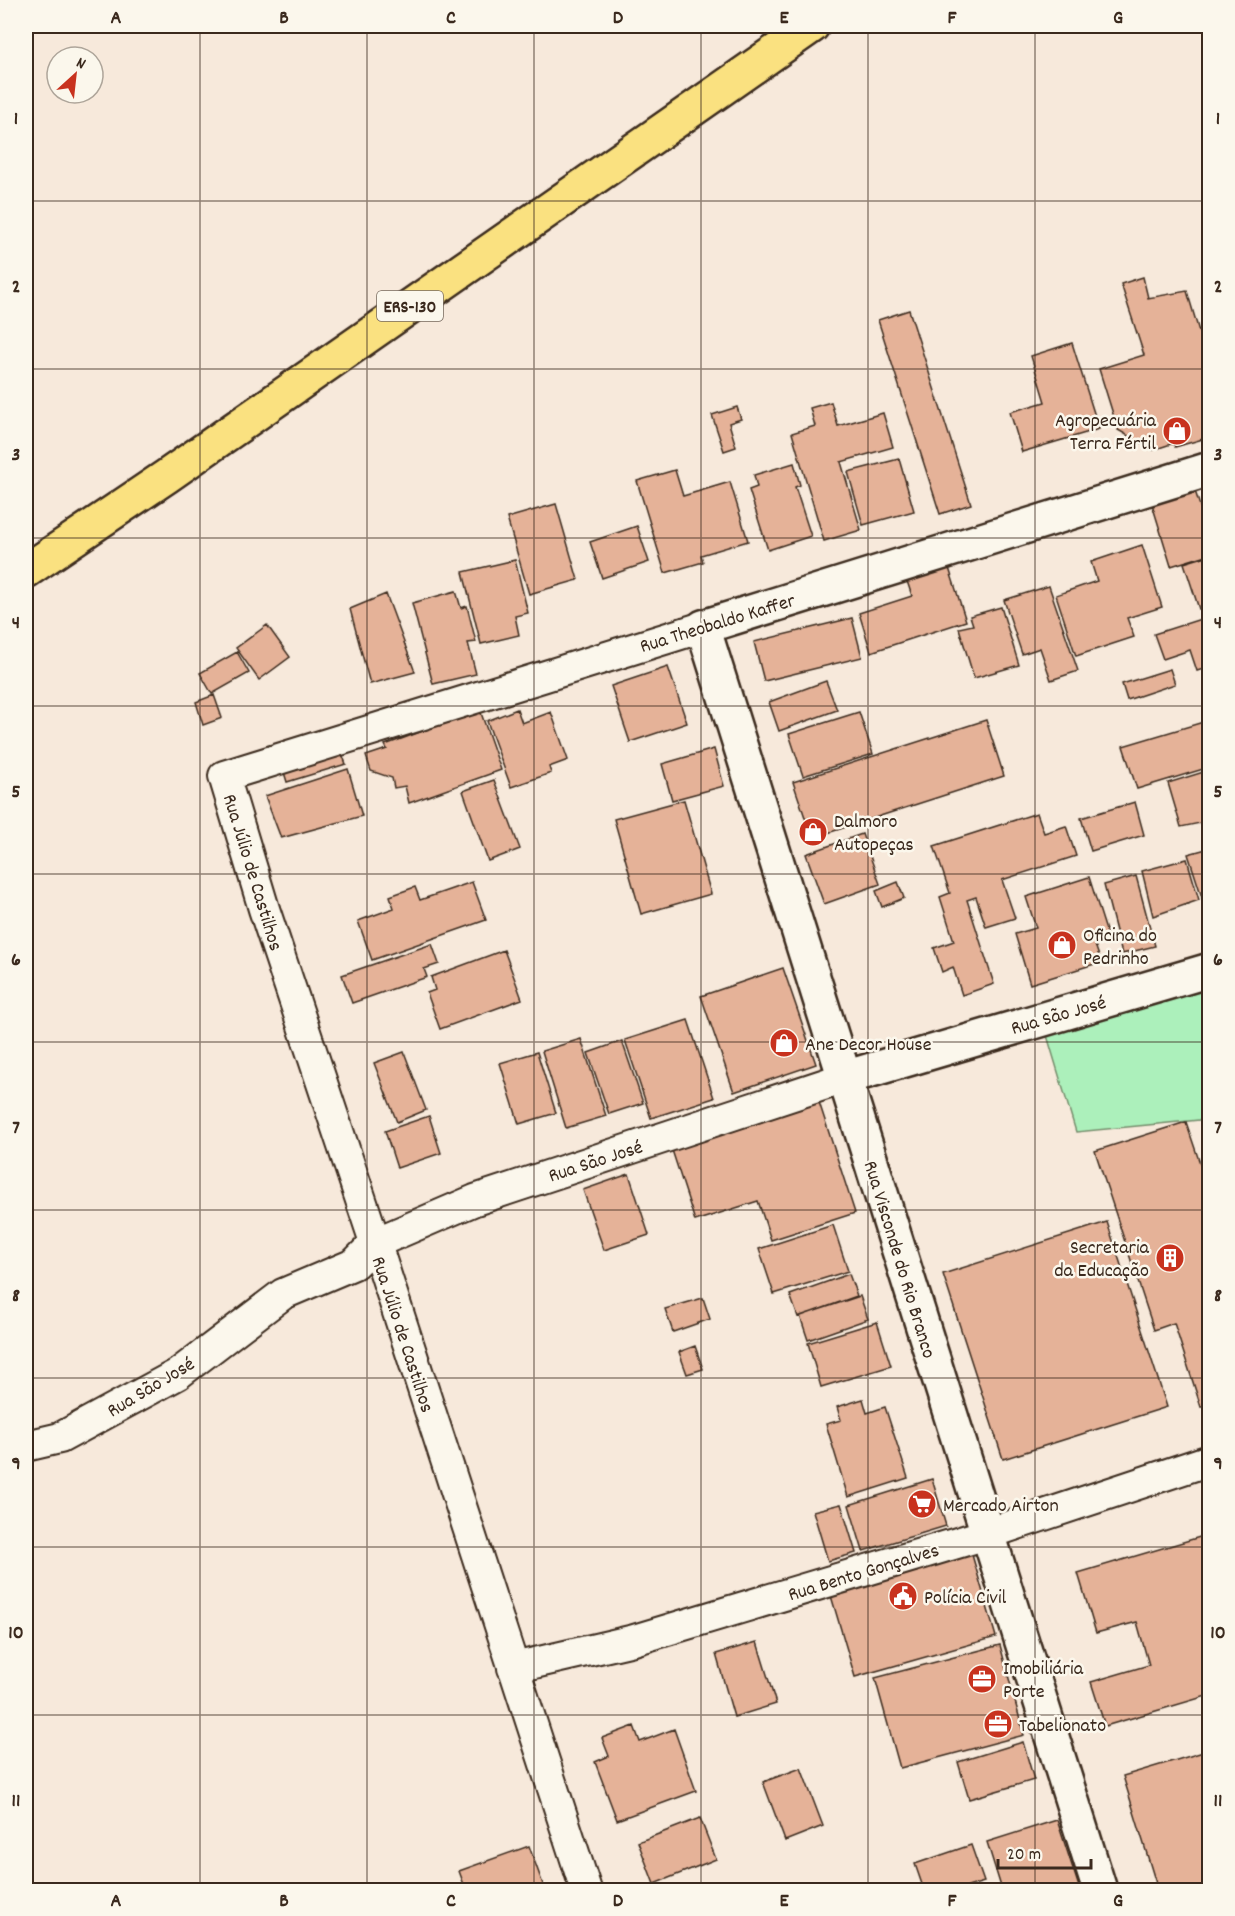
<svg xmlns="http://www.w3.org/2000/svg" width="1235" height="1916" viewBox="0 0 1235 1916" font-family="Dekko,sans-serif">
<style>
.green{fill:#acf0bb;stroke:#748d6c;stroke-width:1.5}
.building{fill:#e5b298;stroke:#3b2a1e;stroke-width:1.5}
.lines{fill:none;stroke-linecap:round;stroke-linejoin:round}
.street-casing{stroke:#3b2a1e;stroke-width:34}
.secondary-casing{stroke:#3b2a1e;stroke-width:38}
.primary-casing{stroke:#3b2a1e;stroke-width:38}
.street{stroke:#fbf7ec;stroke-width:30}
.secondary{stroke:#fbf7ec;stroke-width:33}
.primary{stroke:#fae180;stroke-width:33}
.grid{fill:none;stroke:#3b2a1e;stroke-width:1.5;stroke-opacity:0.55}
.labels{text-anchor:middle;stroke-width:5;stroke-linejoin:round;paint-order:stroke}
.shield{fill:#fbf7ec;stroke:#75685c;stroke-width:1.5}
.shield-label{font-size:18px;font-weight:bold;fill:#3b2a1e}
.poi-label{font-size:20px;fill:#3b2a1e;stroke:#fbf7ec;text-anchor:start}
.street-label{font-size:20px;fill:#3b2a1e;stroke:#fbf7ec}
.neatline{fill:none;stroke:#3b2a1e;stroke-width:2}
.grid-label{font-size:20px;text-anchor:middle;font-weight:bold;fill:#3b2a1e}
</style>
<rect width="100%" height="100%" fill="#f7e9db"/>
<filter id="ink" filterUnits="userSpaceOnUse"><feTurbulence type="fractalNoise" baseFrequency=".0167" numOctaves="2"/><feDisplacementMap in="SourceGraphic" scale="12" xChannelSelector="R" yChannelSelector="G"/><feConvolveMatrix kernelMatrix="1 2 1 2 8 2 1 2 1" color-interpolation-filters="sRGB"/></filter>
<g filter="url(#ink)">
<path class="green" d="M 1209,988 L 1209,1119 L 1076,1132 L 1046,1032 Z"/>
<path class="building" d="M 1208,231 L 1210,231 L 1210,278 L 1202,277 Z
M 1143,277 L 1148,298 L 1187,291 L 1200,335 L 1210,332 L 1210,437 L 1175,447 L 1174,443 L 1153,450 L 1118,430 L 1099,369 L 1144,355 L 1121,284 Z
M 909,310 L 971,504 L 940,514 L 878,320 Z
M 1072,343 L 1099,429 L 1022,452 L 1010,412 L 1045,402 L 1031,356 Z
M 831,402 L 838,426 L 883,413 L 893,447 L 841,462 L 861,530 L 824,541 L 792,433 L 815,426 L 810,408 Z
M 737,407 L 741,419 L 729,423 L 736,447 L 724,451 L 712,415 Z
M 899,459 L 914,511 L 863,525 L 848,472 Z
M 794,463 L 800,485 L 795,487 L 811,536 L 768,550 L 749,490 L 757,487 L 754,475 Z
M 675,470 L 683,496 L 730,482 L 748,541 L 701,555 L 703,562 L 665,573 L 637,481 Z
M 1195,491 L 1210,536 L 1210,554 L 1171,566 L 1152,504 Z
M 1210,497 L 1210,516 L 1204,499 Z
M 556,504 L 578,580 L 529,594 L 507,518 Z
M 637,526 L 649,562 L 602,578 L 590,542 Z
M 1142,545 L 1162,607 L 1127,618 L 1134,637 L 1076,656 L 1056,595 L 1097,581 L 1091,562 Z
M 1210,555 L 1210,606 L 1199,609 L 1184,563 Z
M 515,560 L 528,613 L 515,616 L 519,635 L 481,644 L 463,572 Z
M 949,568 L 966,621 L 871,652 L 859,613 L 912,596 L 907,581 Z
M 1049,586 L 1078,671 L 1051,680 L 1040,648 L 1022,654 L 1004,600 Z
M 456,591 L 461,608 L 467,606 L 476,642 L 468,643 L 476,674 L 433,684 L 412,603 Z
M 386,594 L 415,672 L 370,684 L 350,609 Z
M 1001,607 L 1019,665 L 974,678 L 959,628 L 973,625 L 970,616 Z
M 1210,616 L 1210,667 L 1197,671 L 1190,650 L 1163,659 L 1154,634 Z
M 852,618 L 862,657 L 764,681 L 754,642 Z
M 267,625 L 290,657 L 259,680 L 236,648 Z
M 237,652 L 249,673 L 212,694 L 200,673 Z
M 668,667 L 687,723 L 630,742 L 611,686 Z
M 1170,669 L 1175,684 L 1127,700 L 1122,684 Z
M 826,681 L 837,710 L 779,731 L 769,702 Z
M 214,695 L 222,718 L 203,725 L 196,702 Z
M 517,709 L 522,723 L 551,712 L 568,760 L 549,767 L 551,773 L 511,787 L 487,721 Z
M 480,710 L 501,770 L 409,803 L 405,786 L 394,788 L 392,778 L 371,771 L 366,756 L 387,749 L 385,745 Z
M 859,712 L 873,754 L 803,776 L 789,734 Z
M 986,720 L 1004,776 L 812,838 L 793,782 Z
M 1210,720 L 1210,767 L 1137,789 L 1123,746 Z
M 714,749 L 724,786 L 672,800 L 662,764 Z
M 341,751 L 346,764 L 287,782 L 283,769 Z
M 348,769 L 362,816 L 281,838 L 265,796 Z
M 1210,770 L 1210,821 L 1181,827 L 1168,783 Z
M 494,780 L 520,849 L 488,861 L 463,791 Z
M 684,800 L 711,894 L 641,914 L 614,819 Z
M 1135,802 L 1144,835 L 1091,851 L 1081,818 Z
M 1037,813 L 1044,833 L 1066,826 L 1076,856 L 1002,880 L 1015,918 L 986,927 L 976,897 L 967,900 L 994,984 L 962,995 L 953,967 L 942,972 L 934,948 L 954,941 L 940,897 L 950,893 L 934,846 Z
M 862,834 L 880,884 L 824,904 L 806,854 Z
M 1210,848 L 1210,913 L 1207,913 L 1188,854 Z
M 1187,859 L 1199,900 L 1153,916 L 1142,871 Z
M 1136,876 L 1155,946 L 1122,954 L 1104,885 Z
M 1089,877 L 1108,937 L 1094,942 L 1101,962 L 1030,984 L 1015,934 L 1036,928 L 1026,897 Z
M 472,882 L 486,920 L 372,960 L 358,921 L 394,908 L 390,896 L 415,887 L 420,900 Z
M 898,882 L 904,898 L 882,907 L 876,891 Z
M 432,944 L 439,964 L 424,969 L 427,977 L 352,1003 L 342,975 Z
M 504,950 L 522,999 L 440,1029 L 427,993 L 435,990 L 431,977 Z
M 783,968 L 816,1064 L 734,1092 L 701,996 Z
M 688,1020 L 714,1098 L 651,1118 L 625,1040 Z
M 581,1039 L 606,1116 L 566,1128 L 542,1051 Z
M 622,1041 L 643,1103 L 609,1114 L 588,1053 Z
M 404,1052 L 426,1110 L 397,1122 L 374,1063 Z
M 537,1052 L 556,1113 L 519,1124 L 500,1063 Z
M 818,1099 L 855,1213 L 771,1240 L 758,1201 L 695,1221 L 672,1150 L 732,1131 L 731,1127 Z
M 429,1116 L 441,1153 L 397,1168 L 385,1131 Z
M 1186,1122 L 1210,1193 L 1210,1405 L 1201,1407 L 1174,1323 L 1154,1330 L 1095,1151 Z
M 629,1174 L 649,1235 L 604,1250 L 583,1190 Z
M 1107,1222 L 1167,1407 L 1003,1459 L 943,1274 Z
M 833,1225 L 848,1271 L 774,1294 L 759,1249 Z
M 849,1274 L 857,1296 L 798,1317 L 790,1295 Z
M 860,1296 L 868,1319 L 808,1340 L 800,1316 Z
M 703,1298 L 710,1319 L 673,1332 L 665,1309 Z
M 877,1322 L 891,1366 L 821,1387 L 808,1343 Z
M 695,1346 L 703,1369 L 687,1374 L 679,1352 Z
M 863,1399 L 867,1413 L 885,1407 L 908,1478 L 848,1497 L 826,1424 L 841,1420 L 837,1407 Z
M 932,1479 L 946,1526 L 863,1551 L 849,1505 Z
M 841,1504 L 856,1553 L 828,1561 L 813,1511 Z
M 1210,1534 L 1210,1695 L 1105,1726 L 1091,1682 L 1149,1665 L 1137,1622 L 1096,1633 L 1078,1573 Z
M 970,1548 L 996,1637 L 855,1677 L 829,1589 Z
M 757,1642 L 776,1704 L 734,1717 L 716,1654 Z
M 1000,1645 L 1024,1735 L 900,1768 L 875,1678 Z
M 634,1726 L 640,1742 L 674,1729 L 696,1791 L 617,1820 L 595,1762 L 609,1756 L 602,1738 Z
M 1023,1742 L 1034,1780 L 969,1799 L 958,1762 Z
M 1210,1750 L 1210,1890 L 1158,1890 L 1123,1776 Z
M 801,1768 L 823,1826 L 785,1841 L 763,1782 Z
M 700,1818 L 716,1859 L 654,1884 L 638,1842 Z
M 1057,1820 L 1080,1890 L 1002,1890 L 987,1842 Z
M 971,1845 L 984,1882 L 958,1890 L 924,1890 L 915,1864 Z
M 529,1846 L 545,1890 L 466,1890 L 459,1871 Z"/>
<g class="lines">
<g class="street-casing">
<path id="street" d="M 26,1446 L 60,1438 L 178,1374 L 283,1294 L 354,1264 L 375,1243 L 475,1200 L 844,1078
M 513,1668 L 634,1640 L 987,1534 L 1210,1460
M 586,1890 L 380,1257 L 264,909 L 224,776 L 703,627"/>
</g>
<g class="secondary-casing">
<path id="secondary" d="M 844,1078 L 1210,970
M 1100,1890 L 703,627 L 1210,469"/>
</g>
<g class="primary-casing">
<path id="primary" d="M 26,571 L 167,476 L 812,26"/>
</g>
<use href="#street" class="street"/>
<use href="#secondary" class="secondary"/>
<use href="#primary" class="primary"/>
</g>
</g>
<path class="grid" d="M 200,26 L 200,1890M 367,26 L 367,1890M 534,26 L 534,1890M 701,26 L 701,1890M 868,26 L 868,1890M 1035,26 L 1035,1890M 26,201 L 1210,201M 26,369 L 1210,369M 26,538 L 1210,538M 26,706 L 1210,706M 26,874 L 1210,874M 26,1042 L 1210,1042M 26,1210 L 1210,1210M 26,1378 L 1210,1378M 26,1547 L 1210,1547M 26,1715 L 1210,1715"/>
<defs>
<g id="shop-disc" transform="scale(1.5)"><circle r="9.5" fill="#c8321e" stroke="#fbf7ec"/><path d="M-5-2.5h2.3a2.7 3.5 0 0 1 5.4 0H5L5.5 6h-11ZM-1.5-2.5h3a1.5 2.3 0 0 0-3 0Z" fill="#fff"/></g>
<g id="building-disc" transform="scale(1.5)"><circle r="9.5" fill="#c8321e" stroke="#fbf7ec"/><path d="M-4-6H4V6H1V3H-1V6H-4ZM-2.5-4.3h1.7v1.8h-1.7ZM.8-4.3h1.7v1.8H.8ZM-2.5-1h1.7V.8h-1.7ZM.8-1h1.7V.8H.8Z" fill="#fff"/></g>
<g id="supermarket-disc" transform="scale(1.5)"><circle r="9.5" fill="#c8321e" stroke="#fbf7ec"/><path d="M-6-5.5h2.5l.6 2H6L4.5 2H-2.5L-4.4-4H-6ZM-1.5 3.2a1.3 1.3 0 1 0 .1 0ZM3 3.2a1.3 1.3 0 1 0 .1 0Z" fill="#fff"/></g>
<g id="civic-disc" transform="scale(1.5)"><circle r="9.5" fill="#c8321e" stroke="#fbf7ec"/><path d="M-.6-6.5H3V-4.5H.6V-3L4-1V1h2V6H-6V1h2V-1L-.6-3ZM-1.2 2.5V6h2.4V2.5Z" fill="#fff"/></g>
<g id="office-disc" transform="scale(1.5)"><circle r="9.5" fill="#c8321e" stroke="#fbf7ec"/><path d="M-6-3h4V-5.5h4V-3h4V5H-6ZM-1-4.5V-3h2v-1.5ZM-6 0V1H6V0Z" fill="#fff"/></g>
</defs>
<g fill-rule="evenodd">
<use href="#shop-disc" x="1177" y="431"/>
<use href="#shop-disc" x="813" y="832"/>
<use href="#shop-disc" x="1062" y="945"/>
<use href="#shop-disc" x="784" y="1043"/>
<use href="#building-disc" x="1170" y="1258"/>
<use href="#supermarket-disc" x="922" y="1504"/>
<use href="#civic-disc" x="903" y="1596"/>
<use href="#office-disc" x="982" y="1679"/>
<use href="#office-disc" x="998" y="1724"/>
</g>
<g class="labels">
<rect class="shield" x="377" y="291" width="66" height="30" rx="4.5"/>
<g class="shield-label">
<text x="410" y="312">ERS-130</text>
</g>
<g class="poi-label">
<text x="1156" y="426" text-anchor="end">Agropecuária<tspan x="1156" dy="23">Terra Fértil</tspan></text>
<text x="834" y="827">Dalmoro<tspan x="834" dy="23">Autopeças</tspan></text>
<text x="1083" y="941">Oficina do<tspan x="1083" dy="23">Pedrinho</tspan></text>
<text x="805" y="1050">Ane Decor House</text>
<text x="1149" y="1253" text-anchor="end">Secretaria<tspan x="1149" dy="23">da Educação</tspan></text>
<text x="943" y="1511">Mercado Airton</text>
<text x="924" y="1603">Polícia Civil</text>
<text x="1003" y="1674">Imobiliária<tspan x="1003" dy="23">Porte</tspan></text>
<text x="1019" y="1731">Tabelionato</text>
</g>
<g class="street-label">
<text transform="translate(717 622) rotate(-17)" y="7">Rua Theobaldo Kaffer</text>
<text transform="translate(254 872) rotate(73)" y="7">Rua Júlio de Castilhos</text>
<text transform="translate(1058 1014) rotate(-16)" y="7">Rua São José</text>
<text transform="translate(595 1160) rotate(-18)" y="7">Rua São José</text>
<text transform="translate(901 1259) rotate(73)" y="7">Rua Visconde do Rio Branco</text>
<text transform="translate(404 1334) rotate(72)" y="7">Rua Júlio de Castilhos</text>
<text transform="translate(150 1386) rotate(-31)" y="7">Rua São José</text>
<text transform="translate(863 1571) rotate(-17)" y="7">Rua Bento Gonçalves</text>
</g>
</g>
<rect width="1235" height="1916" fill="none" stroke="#fbf7ec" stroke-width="66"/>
<g transform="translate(75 75) rotate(27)"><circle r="28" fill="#fbf7ec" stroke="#aea59a" stroke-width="1.5"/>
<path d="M0-4.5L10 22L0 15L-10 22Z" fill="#c8321e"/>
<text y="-9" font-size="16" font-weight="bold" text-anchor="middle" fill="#3b2a1e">N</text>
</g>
<path d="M998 1859v9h93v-9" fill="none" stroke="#3b2a1e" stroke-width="3"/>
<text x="1007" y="1859" font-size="18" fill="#3b2a1e" stroke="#fbf7ec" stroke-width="4.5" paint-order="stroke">20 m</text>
<rect x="33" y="33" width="1169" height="1850" class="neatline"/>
<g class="grid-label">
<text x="116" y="23">A</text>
<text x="284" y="23">B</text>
<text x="451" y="23">C</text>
<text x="618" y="23">D</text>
<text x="784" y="23">E</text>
<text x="952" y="23">F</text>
<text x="1118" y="23">G</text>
<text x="16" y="124">1</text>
<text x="1218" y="124">1</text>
<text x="16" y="292">2</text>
<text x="1218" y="292">2</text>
<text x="16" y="460">3</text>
<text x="1218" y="460">3</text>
<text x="16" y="628">4</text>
<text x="1218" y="628">4</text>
<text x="16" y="797">5</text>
<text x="1218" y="797">5</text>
<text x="16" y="965">6</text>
<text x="1218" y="965">6</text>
<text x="16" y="1133">7</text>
<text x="1218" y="1133">7</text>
<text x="16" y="1301">8</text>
<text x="1218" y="1301">8</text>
<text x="16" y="1469">9</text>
<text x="1218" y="1469">9</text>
<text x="16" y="1638">10</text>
<text x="1218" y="1638">10</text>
<text x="16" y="1806">11</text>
<text x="1218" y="1806">11</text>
<text x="116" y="1906">A</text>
<text x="284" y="1906">B</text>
<text x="451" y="1906">C</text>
<text x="618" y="1906">D</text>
<text x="784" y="1906">E</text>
<text x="952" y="1906">F</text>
<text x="1118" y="1906">G</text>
</g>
</svg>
